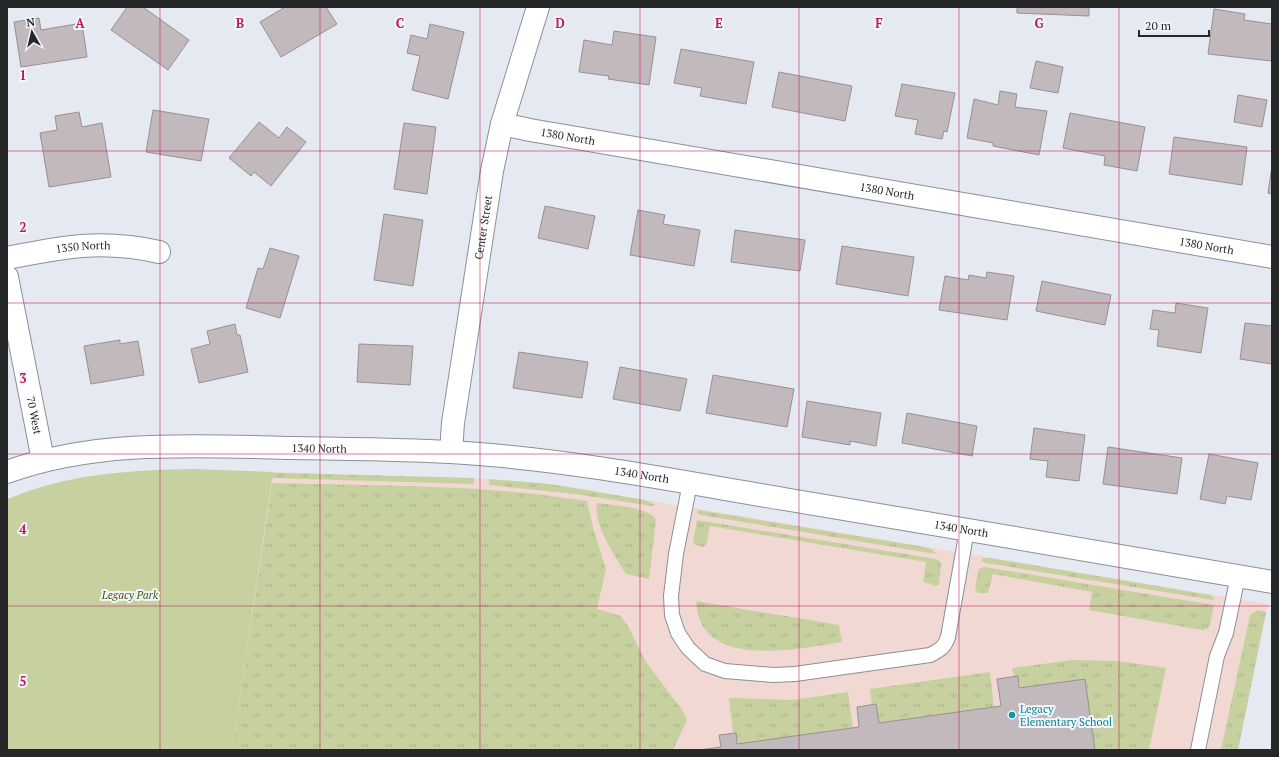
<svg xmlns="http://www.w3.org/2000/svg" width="1279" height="757" viewBox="0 0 1279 757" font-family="'PT Serif',serif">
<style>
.education{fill:#f2d8d3}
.grass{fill:url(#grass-tufts)}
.park{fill:#c7d1a0}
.building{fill:#c2b9bc;stroke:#999093}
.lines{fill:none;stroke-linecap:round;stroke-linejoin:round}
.lane-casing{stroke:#8c8f96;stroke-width:16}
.street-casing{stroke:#8c8f96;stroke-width:24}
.secondary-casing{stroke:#8c8f96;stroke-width:24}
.lane{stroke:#fff;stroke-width:14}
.street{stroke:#fff;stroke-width:22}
.secondary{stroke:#fff;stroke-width:22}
.grid{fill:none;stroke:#c2185b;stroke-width:1;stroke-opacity:0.55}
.culture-dot{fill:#0f9aa8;stroke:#f2f6fe;stroke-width:1.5}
.labels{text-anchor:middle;stroke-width:4;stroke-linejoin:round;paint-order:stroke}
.street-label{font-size:11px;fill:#252729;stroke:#f2f6fe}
.park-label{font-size:11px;font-style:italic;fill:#4d5700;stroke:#f2f6fe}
.culture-label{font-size:11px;fill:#0d838f;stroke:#f2f6fe;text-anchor:start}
.grid-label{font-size:13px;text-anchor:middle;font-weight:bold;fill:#c2185b;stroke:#f2f6fe;stroke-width:4;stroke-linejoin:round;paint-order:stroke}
</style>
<defs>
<pattern id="grass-tufts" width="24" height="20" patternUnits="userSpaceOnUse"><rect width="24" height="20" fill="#c7d1a0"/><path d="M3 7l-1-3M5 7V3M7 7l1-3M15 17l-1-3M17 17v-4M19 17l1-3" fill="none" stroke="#abb38a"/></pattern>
</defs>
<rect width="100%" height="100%" fill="#e5e9f1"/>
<path class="education" d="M 273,472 L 486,479 L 550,484 L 1268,604 L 1238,750 L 232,750 Z"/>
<path class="grass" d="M 202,471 L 474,478 L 474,484 L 234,477 Z
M 489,479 L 550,484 L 645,500 L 655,505 L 651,506 L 575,494 L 489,485 Z
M 272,483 C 377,486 483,484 587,501 L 593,528 L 606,569 L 597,609 L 621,616 L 629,628 L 646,662 L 683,711 L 687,720 L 673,750 L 232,750 Z
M 597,503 C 611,505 651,507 656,520 L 649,579 L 626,574 C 616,558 592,522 597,503 Z
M 698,510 L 925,547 L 933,550 L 936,554 L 700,515 L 697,513 Z
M 697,520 L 936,559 L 941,562 L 941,565 L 939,584 L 936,586 L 923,582 L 926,562 L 710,526 L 706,545 L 704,547 L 695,545 L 693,542 Z
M 983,558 L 990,558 L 1210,595 L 1214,598 L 1213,600 L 1207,599 L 986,563 L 981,561 Z
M 985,567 L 1214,605 L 1210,625 L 1207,629 L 1202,630 L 1089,610 L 1092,592 L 993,574 L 988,593 L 978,593 L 975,588 L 979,568 Z
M 696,601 L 839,625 L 842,642 C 798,649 699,671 696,601 Z
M 1258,610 L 1266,612 L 1238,750 L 1221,750 L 1250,615 Z
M 1072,660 L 1118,661 L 1166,668 L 1149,750 L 1095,750 L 1085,679 L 1019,688 L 1018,677 L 1014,677 L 1012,668 Z
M 990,672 L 994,707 L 879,723 L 876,705 L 872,705 L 870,689 Z
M 848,692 L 853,728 L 737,744 L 736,733 L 733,733 L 729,698 L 793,700 Z"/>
<path class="park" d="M 192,469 L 273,472 L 232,750 L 7,750 L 7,499 C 19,495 32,489 45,486 C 93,472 142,470 192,469 Z"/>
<path class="building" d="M 127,7 L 143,7 L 189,40 L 168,70 L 111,30 Z
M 285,7 L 326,7 L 337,24 L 281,57 L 260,22 Z
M 1017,7 L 1089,7 L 1089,16 L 1017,13 Z
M 1214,9 L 1245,14 L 1244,20 L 1272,24 L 1272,61 L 1208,54 Z
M 39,18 L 41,30 L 82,23 L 87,57 L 21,67 L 14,22 Z
M 430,24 L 464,32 L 448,99 L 412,90 L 420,56 L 407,53 L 411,35 L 427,39 Z
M 614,31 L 656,37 L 649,85 L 608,79 L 609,76 L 579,72 L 584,40 L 612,45 Z
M 681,49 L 754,62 L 746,104 L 700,96 L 702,88 L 674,83 Z
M 1036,61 L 1063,67 L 1058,93 L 1030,88 Z
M 779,72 L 852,86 L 845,121 L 772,107 Z
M 902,84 L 955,93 L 947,132 L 944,131 L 942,139 L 915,134 L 918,120 L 895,116 Z
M 1000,91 L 1017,94 L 1015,107 L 1047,111 L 1039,155 L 993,146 L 993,143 L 967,138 L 974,99 L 998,105 Z
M 1238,95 L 1267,100 L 1262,127 L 1234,122 Z
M 153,110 L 209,119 L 201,161 L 146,152 Z
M 79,112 L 82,127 L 102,123 L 111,177 L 49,187 L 40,133 L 57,130 L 55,116 Z
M 1070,113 L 1145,127 L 1137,171 L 1104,165 L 1105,156 L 1063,148 Z
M 259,122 L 279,138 L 287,127 L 306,142 L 271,186 L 254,172 L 251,176 L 229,158 Z
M 404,123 L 436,127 L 427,194 L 394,189 Z
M 1174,137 L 1247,147 L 1242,185 L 1169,174 Z
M 1272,166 L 1272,194 L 1268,193 Z
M 545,206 L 595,216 L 588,249 L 538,238 Z
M 638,210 L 665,215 L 663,224 L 700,230 L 694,266 L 630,255 Z
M 384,214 L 423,220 L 413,286 L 374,280 Z
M 735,230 L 805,240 L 800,271 L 731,262 Z
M 842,246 L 914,257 L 908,296 L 836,284 Z
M 270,248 L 299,256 L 280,318 L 246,308 L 258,268 L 263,269 Z
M 987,272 L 1014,276 L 1007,320 L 939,310 L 945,276 L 968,280 L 969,275 L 986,278 Z
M 1042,281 L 1111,295 L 1105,325 L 1036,311 Z
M 1176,303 L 1208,308 L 1201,353 L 1157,346 L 1159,330 L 1150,329 L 1153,310 L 1175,313 Z
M 1245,323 L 1272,326 L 1272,364 L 1240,359 Z
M 235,324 L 237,335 L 240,335 L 248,372 L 199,383 L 191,349 L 210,344 L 207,331 Z
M 120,340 L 120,344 L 138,341 L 144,375 L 91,384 L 84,346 Z
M 359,344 L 413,346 L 410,385 L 357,382 Z
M 519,352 L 588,362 L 582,398 L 513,388 Z
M 620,367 L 687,379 L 680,411 L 613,399 Z
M 713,375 L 794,389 L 787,427 L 706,413 Z
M 807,401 L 881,413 L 876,446 L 850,441 L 850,445 L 802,437 Z
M 907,413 L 977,426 L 972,456 L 902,443 Z
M 1034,428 L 1085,435 L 1079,481 L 1046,477 L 1048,461 L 1030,459 Z
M 1108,447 L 1182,458 L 1177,494 L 1103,484 Z
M 1209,454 L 1258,463 L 1251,500 L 1227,496 L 1225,504 L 1200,499 Z
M 1018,676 L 1019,688 L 1085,679 L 1095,750 L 699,750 L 721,747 L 719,735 L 736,733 L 737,744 L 859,727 L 857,707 L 876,704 L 879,723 L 1001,706 L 997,679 Z"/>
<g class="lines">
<g class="lane-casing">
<path id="lane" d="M 690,483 L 676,554 L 671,596 L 672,615 L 678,633 L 688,648 L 705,664 L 725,671 L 773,675 L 795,674 L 930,655 C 940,650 945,647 948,637 L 967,530
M 1198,750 L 1217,656 L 1226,633 L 1238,576"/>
</g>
<g class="street-casing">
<g id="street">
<path id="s1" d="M 502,124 L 530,130 L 1272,257"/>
<path id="s2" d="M 7,258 C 64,247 101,239 159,252"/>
<path id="s3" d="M 7,277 L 43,460"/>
<path id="s4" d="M 451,452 L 453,423 L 492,171 L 502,124 L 538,7"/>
</g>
</g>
<g class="secondary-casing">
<g id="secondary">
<path id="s5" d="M 7,472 C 97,439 198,446 293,448 C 355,449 418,449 479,454 C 581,462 683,482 784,499 C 947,526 1109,554 1272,582"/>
</g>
</g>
<use href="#lane" class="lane"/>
<use href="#street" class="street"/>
<use href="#secondary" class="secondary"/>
</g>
<path class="grid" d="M 160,7 L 160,750M 320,7 L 320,750M 480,7 L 480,750M 640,7 L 640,750M 799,7 L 799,750M 959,7 L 959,750M 1119,7 L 1119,750M 7,151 L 1272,151M 7,303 L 1272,303M 7,454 L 1272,454M 7,606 L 1272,606"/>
<circle class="culture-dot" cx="1012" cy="715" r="4"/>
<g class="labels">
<g class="street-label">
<text dy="4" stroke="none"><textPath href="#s1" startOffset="67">1380 North</textPath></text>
<text dy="4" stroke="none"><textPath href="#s1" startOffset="391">1380 North</textPath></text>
<text dy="4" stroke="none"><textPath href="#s4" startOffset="227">Center Street</textPath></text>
<text dy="4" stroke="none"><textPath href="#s1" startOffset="715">1380 North</textPath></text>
<text dy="4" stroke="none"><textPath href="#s2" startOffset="77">1350 North</textPath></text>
<text dy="4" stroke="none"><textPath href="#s3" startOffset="141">70 West</textPath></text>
<text dy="4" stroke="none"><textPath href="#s5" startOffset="315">1340 North</textPath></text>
<text dy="4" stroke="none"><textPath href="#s5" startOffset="639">1340 North</textPath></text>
<text dy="4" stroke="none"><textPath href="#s5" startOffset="963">1340 North</textPath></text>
</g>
<g class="park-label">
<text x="130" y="599">Legacy Park</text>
</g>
<g class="culture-label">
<text x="1020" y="713">Legacy<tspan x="1020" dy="13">Elementary School</tspan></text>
</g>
</g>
<g class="grid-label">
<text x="80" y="28">A</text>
<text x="240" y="28">B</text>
<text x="400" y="28">C</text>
<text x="560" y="28">D</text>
<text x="719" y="28">E</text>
<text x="879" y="28">F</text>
<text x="1039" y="28">G</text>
<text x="23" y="80">1</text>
<text x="23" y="232">2</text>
<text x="23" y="383">3</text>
<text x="23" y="534">4</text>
<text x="23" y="686">5</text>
</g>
<rect width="1279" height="757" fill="none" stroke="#252729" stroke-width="16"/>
<g transform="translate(32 32) rotate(352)" stroke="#f2f6fe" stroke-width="3" paint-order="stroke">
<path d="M0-3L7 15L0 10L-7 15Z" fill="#252729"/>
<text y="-6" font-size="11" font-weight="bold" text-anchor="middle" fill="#252729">N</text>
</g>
<path d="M1139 30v6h70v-6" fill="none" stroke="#252729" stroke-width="2"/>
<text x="1145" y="30" font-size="12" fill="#252729" stroke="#f2f6fe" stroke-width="3" paint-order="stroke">20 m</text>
</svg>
